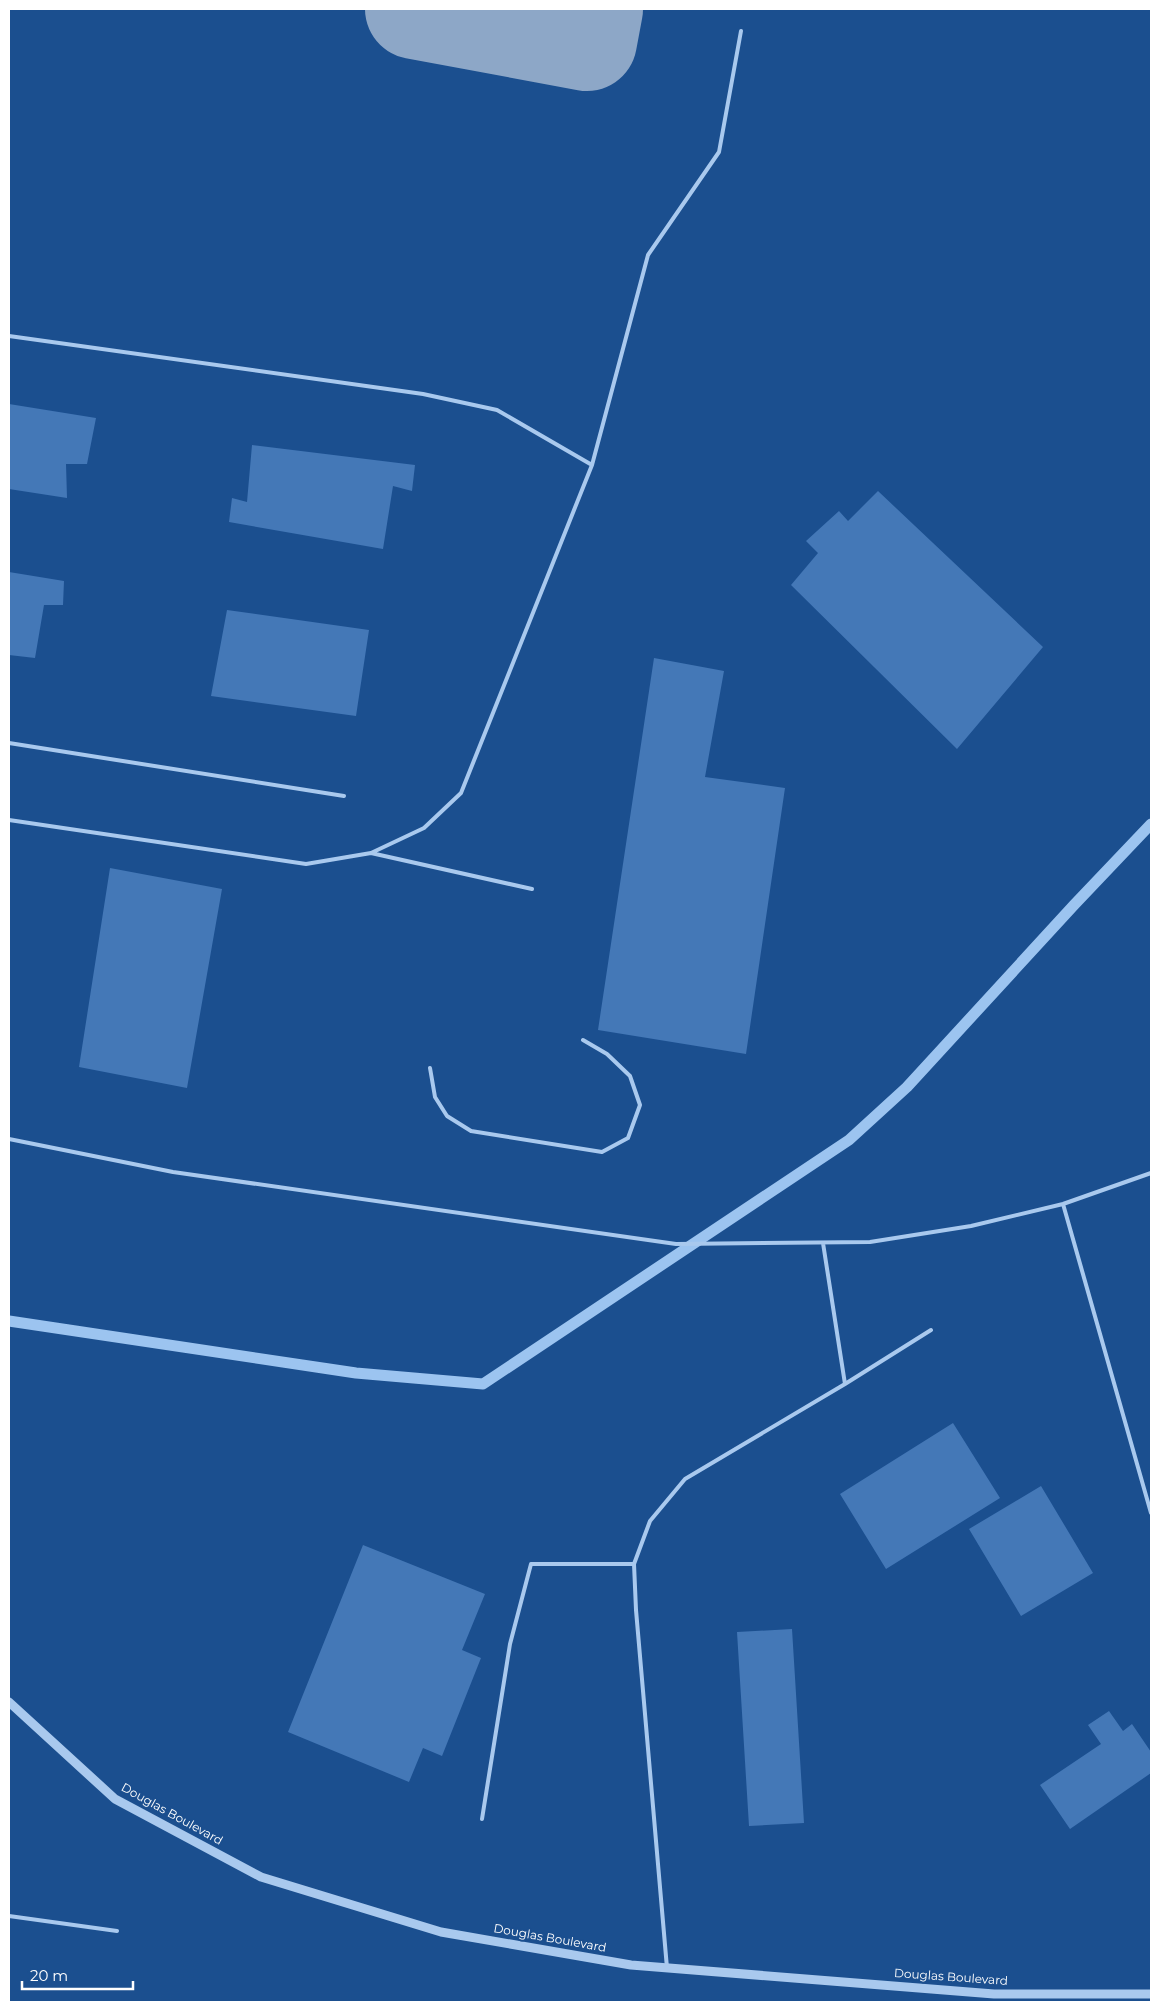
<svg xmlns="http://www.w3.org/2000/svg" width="1160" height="2011" viewBox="0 0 1160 2011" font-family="Montserrat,sans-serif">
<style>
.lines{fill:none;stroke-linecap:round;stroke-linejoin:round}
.stream{stroke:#9cc4f0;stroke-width:11}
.taxiway{stroke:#8da7c7;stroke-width:100}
.building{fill:#4478b7}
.service{stroke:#a9c9ee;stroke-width:4}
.tertiary{stroke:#a9c9ee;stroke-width:9}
.labels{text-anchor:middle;stroke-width:4;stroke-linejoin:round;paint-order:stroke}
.street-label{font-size:12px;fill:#fff;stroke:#1b4f8f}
</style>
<rect width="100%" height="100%" fill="#1b4f8f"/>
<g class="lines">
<path class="stream" d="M 9,1321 L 356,1373 L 483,1384 L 849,1140 L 907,1087 L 1074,905 L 1151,824"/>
<path class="taxiway" d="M 415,9 L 587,41 L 593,9"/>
</g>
<path class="building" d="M 9,404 L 96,418 L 87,464 L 66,464 L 67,498 L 9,489 Z
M 252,445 L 415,465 L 412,491 L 393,486 L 383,549 L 229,522 L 232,498 L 247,502 Z
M 878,491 L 1043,647 L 957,749 L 791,585 L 818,553 L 806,541 L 839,511 L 848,521 Z
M 9,572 L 64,581 L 63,605 L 44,605 L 35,658 L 9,655 Z
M 227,610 L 369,630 L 356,716 L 211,696 Z
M 654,658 L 724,671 L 705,777 L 785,788 L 746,1054 L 598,1030 Z
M 110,868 L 222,889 L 187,1088 L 79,1067 Z
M 953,1423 L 1000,1498 L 886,1569 L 840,1494 Z
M 1041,1486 L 1093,1573 L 1021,1616 L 969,1529 Z
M 363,1545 L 485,1594 L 462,1650 L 481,1658 L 442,1756 L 423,1748 L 409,1782 L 288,1732 Z
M 792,1629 L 804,1823 L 749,1826 L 737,1632 Z
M 1109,1711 L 1123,1731 L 1132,1724 L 1151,1752 L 1151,1773 L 1070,1829 L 1040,1785 L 1101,1744 L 1088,1725 Z"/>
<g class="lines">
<path class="service" d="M 9,336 L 423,394 L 497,410 L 592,465
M 9,743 L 344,796
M 9,820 L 306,864 L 371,853 L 424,828 L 461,793 L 592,465 L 648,255 L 719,152 L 741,31
M 371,853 L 532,889
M 430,1068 L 435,1097 L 447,1116 L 471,1131 L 602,1152 L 628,1138 L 640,1105 L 630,1076 L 607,1054 L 583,1040
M 9,1139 L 173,1172 L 676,1244 L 870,1242 L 971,1226 L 1063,1204 L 1151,1173
M 1063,1204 L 1151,1513
M 823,1243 L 845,1384
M 482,1819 L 510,1644 L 531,1564 L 634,1564
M 9,1916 L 117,1931
M 667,1968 L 636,1610 L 634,1564 L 650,1521 L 685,1479 L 845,1384 L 931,1330"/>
<path class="tertiary" d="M 9,1702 L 115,1799 L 261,1877 L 441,1932 L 631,1965 L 994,1994 L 1151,1994"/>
</g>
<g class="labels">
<g class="street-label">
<text transform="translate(172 1814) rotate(29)" y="4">Douglas Boulevard</text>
<text transform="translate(550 1938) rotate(10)" y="4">Douglas Boulevard</text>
<text transform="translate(951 1977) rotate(4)" y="4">Douglas Boulevard</text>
</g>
</g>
<rect width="1160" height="2011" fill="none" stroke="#ffffff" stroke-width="20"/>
<path d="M22 1981v8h111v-8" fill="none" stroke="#ffffff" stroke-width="2.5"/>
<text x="30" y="1981" font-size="15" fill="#ffffff" stroke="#1b4f8f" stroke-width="4" paint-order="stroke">20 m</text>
</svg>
